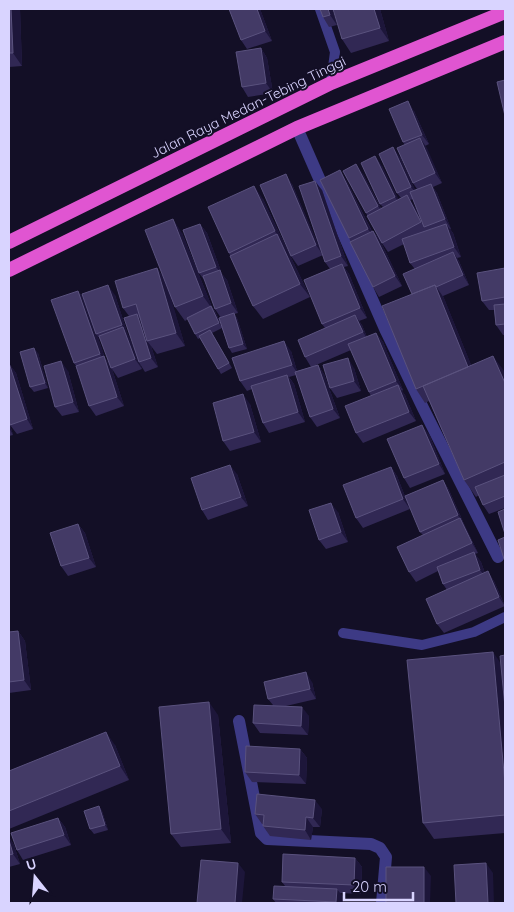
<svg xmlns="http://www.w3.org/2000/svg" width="514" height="912" viewBox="0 0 514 912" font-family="Quicksand,sans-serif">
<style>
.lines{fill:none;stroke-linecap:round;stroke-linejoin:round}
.service{stroke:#3d3a85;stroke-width:10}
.minor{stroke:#3d3a85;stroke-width:12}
.trunk{stroke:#e055d1;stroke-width:14}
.wall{fill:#312854;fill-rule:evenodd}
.shaded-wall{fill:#1d163a}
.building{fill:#433a66;stroke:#5a527e}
.labels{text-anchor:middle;stroke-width:4;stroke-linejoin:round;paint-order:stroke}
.street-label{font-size:14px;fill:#d9d4ff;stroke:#130f26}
</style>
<rect width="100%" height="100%" fill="#130f26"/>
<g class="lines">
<path class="service" d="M 320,9 L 335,52 L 331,83
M 343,633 L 422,645 L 474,632 L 505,617"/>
<path class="minor" d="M 297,128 L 386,331 L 423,408 L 498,557
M 239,721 L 261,833 L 267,839 L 371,844 L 380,848 L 386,857 L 382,903"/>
<path class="trunk" d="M 9,242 L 331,83 L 505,12
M 9,270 L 297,128 L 505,42"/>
</g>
<path class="wall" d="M 9,9 L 20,9 L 22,66 L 9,67 Z
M 229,9 L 260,9 L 272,41 L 247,49 L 241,40 Z
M 332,9 L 337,25 L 329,27 L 323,17 Z
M 333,9 L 380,9 L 389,41 L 351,53 L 342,39 Z
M 261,48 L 267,58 L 273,93 L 248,97 L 242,87 Z
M 414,111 L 429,144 L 425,146 L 442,183 L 433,187 L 437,193 L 451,229 L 450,229 L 453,233 L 461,257 L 457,258 L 459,261 L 469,285 L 443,296 L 471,365 L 505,373 L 505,508 L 489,514 L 483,505 L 479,495 L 476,497 L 464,480 L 429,401 L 425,403 L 416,389 L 412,294 L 414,268 L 410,263 L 404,244 L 388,252 L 382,243 L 366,213 L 363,174 L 381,208 L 383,207 L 380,204 L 382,166 L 398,199 L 401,198 L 397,193 L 400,157 L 415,190 L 417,189 L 413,183 L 405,145 L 403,142 ZM 413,199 L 421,218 L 410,200 Z
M 346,180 L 372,231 L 373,231 L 380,240 L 402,286 L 379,297 L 373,287 L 349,238 Z
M 292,184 L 322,254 L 322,190 L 348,266 L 344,267 L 349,274 L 367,318 L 359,321 L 362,325 L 367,337 L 376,333 L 383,342 L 403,390 L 402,391 L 405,395 L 416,421 L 363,443 L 356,433 L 371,396 L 369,392 L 351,350 L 316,365 L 318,365 L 324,374 L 340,418 L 317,427 L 310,417 L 296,375 L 289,377 L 294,384 L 305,422 L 269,433 L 263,423 L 252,389 L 247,391 L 240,381 L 291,351 L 297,371 L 311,367 L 305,357 L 325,328 L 322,324 L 330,269 L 325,262 L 323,255 L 298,266 L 291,256 Z
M 263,199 L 310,297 L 263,319 L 253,306 L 229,253 Z
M 200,224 L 207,233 L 222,274 L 227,280 L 238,313 L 234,314 L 237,318 L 247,349 L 232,353 L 229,348 L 222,328 L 212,333 L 232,368 L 221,374 L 200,338 L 198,339 L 195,334 L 188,319 L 185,321 L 175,307 L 168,290 L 185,346 L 157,354 L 151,346 L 158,367 L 145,372 L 140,364 L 142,369 L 118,378 L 112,369 L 124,406 L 96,416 L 89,406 L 76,366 L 74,363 L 78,291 L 85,300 L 115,295 L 128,335 L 135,351 L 129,316 L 123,308 L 157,268 L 164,279 L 182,233 L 212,307 L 215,311 L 221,324 L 221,318 L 215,309 L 205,281 L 199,273 ZM 97,335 L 100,339 L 110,365 L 105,358 Z
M 505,268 L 505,335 L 503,335 L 496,325 L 494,310 L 489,310 L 482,301 Z
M 38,353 L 48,388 L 34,392 L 30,387 Z
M 9,364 L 16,373 L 33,429 L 17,434 L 10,425 L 13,435 L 9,436 Z
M 354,368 L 361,391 L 337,398 L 330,388 Z
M 68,371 L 79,412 L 62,416 L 55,407 Z
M 250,404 L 261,442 L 230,451 L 223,441 Z
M 429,434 L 445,474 L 410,488 L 404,478 Z
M 391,467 L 397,476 L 410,509 L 363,528 L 356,518 Z
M 237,474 L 248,506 L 208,520 L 202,510 Z
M 443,480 L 449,490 L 464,524 L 478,553 L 475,554 L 481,562 L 485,573 L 494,581 L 505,606 L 444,633 L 437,624 L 447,590 L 443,584 L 438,571 L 416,582 L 409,572 L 423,535 L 420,532 Z
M 338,512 L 348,542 L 326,549 L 319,540 Z
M 78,524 L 85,533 L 96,567 L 68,576 L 61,566 Z
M 18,631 L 25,641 L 31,690 L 9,693 L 9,632 Z
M 505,655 L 505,833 L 434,839 L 423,823 Z
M 312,682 L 316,699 L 286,706 L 309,716 L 308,735 L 260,733 L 253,723 L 273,705 L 268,699 Z
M 218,715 L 231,843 L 181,847 L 171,834 Z
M 115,745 L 129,780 L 9,829 L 9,771 Z
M 300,749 L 307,758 L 306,784 L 252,782 L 245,772 Z
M 99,806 L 102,811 L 108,830 L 94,834 L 90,829 Z
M 322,809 L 320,827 L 313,827 L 311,840 L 270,836 L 263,826 L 263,824 L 262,824 L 255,814 Z
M 58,818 L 65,827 L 71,845 L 23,860 L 17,850 Z
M 9,837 L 14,845 L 20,864 L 9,867 Z
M 355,858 L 362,867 L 361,894 L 340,893 L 344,898 L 343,903 L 276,903 L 273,899 L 285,886 L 282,882 Z"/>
<path class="shaded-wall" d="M 11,9 L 20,9 L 22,66 L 13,53 Z
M 257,9 L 260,9 L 272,41 L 265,31 Z
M 328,9 L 332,9 L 337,25 L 330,15 Z
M 374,9 L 380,9 L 389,41 L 380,28 Z
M 261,48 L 267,58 L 273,93 L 266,83 Z
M 408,101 L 414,111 L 429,144 L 422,135 Z
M 420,138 L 427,148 L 442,183 L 435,173 Z
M 393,147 L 400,157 L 418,196 L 411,187 Z
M 375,156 L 382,166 L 402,206 L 395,197 Z
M 356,164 L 363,174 L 385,216 L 378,206 Z
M 340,170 L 346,180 L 375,238 L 368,229 Z
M 286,174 L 292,184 L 323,255 L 316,245 Z
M 315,181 L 322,190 L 348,266 L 341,256 Z
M 431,184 L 437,193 L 451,229 L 445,219 Z
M 254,186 L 263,199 L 310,297 L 300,284 Z
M 407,195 L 413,204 L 426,227 L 421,222 Z
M 173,219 L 182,233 L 212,307 L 215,311 L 223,328 L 219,323 L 213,310 L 203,296 Z
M 200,224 L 207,233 L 222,274 L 227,280 L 238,313 L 231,303 L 221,273 L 216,267 Z
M 446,224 L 453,233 L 461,257 L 454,247 Z
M 373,231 L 380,240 L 402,286 L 395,276 Z
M 453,252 L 459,261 L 469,285 L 463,275 Z
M 342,264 L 349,274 L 367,318 L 360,308 Z
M 157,268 L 166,281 L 185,346 L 176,333 Z
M 108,285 L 115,295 L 128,335 L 122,325 Z
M 435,285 L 444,298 L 478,382 L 469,369 Z
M 78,291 L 85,300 L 105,358 L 111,366 L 124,406 L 117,397 L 105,361 L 100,354 Z
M 234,313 L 237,318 L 247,349 L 243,344 Z
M 137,314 L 143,324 L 147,341 L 151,346 L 158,367 L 151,358 Z
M 355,315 L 362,325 L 369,342 L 363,332 Z
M 123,327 L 129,336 L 142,369 L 135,359 Z
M 376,333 L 383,342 L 403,390 L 396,381 Z
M 284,341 L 291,351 L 298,374 L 292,365 Z
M 34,348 L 38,353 L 48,388 L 45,383 Z
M 493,356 L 505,372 L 505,383 Z
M 348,358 L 354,368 L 361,391 L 354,381 Z
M 61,361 L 68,371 L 79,412 L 73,402 Z
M 9,363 L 16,373 L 33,429 L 27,419 Z
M 318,365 L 324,374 L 340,418 L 333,409 Z
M 287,375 L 294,384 L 305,422 L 298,412 Z
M 398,385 L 405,395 L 416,421 L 409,412 Z
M 243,394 L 250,404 L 261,442 L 254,432 Z
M 9,420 L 13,435 L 9,428 Z
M 422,425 L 429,434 L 445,474 L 439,464 Z
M 230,465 L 237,474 L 248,506 L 241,497 Z
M 391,467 L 397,476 L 410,509 L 403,499 Z
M 443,480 L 449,490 L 464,524 L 478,553 L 472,543 L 458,515 Z
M 331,503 L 338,512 L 348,542 L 341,532 Z
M 78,524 L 85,533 L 96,567 L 89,558 Z
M 474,552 L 481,562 L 487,579 L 480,570 Z
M 488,571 L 494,581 L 505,606 L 499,597 Z
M 18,631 L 25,641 L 31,690 L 24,680 Z
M 493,652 L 504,668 L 505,678 L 505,784 Z
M 306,672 L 312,682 L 316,699 L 310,689 Z
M 209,702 L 218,715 L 231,843 L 221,829 Z
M 302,707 L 309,716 L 308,735 L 301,726 Z
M 106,732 L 115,745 L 129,780 L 120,766 Z
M 300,749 L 307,758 L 306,784 L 299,775 Z
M 315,800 L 322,809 L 320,827 L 313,818 Z
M 99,806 L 102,811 L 108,830 L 105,825 Z
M 306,817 L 313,827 L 311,840 L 305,830 Z
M 58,818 L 65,827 L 71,845 L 64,835 Z
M 9,837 L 14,845 L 20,864 L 13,854 L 9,840 Z
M 355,858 L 362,867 L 361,894 L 354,885 Z
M 238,863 L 245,872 L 242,903 L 235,903 Z
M 486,863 L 493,873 L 494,903 L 488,903 Z
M 424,867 L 431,876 L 430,903 L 424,903 Z
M 337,889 L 344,898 L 343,903 L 337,903 L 336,902 Z"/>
<path class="building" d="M 9,9 L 11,9 L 13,53 L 9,53 Z
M 229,9 L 257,9 L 265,31 L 241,40 Z
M 320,9 L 328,9 L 330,15 L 323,17 Z
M 333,9 L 374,9 L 380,28 L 342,39 Z
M 261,48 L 266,83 L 242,87 L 236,52 Z
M 505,80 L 505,116 L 497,82 Z
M 408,101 L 422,135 L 403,142 L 389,109 Z
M 420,138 L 435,173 L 413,183 L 397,148 Z
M 393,147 L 411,187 L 397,193 L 379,154 Z
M 375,156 L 395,197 L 380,204 L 361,163 Z
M 356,164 L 378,206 L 366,213 L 343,171 Z
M 340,170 L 368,229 L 349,238 L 320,180 Z
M 286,174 L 316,245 L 291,256 L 260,185 Z
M 315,181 L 341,256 L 325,262 L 299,186 Z
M 431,184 L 445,219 L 424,227 L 410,192 Z
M 254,186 L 275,231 L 229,253 L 208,207 Z
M 407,195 L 421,222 L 382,243 L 367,216 Z
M 173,219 L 203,296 L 175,307 L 145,230 Z
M 200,224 L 216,267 L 199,273 L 183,230 Z
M 446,224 L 454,247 L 410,263 L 402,239 Z
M 373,231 L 395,276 L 373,287 L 350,242 Z
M 277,234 L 300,284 L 253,306 L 230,256 Z
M 453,252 L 463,275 L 436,287 L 435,285 L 412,294 L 403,274 Z
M 342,264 L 360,308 L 322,324 L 304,280 Z
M 157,268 L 176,333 L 147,341 L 136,304 L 123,308 L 115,281 Z
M 505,268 L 505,297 L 482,301 L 477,273 Z
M 220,270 L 231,303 L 215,309 L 203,276 Z
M 108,285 L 122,325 L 96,334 L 82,294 Z
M 435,285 L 468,367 L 416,389 L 382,306 Z
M 78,291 L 100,354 L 74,363 L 51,300 Z
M 505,304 L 505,324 L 496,325 L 494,305 Z
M 211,306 L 219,323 L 195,334 L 187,318 Z
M 234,313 L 243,344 L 229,348 L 219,318 Z
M 137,314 L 151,358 L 139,362 L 124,318 Z
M 355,315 L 363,332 L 305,357 L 298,340 Z
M 123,327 L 135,359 L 111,368 L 99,336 Z
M 210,330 L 229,363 L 218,369 L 199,336 Z
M 376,333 L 396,381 L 369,392 L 348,344 Z
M 284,341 L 292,365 L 240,381 L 232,358 Z
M 34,348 L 45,383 L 30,387 L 20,352 Z
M 104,356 L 117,397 L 89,406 L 76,366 Z
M 493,356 L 505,383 L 505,462 L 464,480 L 423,386 Z
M 348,358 L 354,381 L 330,388 L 323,365 Z
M 61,361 L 73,402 L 55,407 L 44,366 Z
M 9,363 L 27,419 L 10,425 L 9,420 Z
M 318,365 L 333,409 L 310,417 L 295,372 Z
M 287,375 L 298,412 L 263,423 L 251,386 Z
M 398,385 L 409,412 L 356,433 L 345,406 Z
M 243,394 L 254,432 L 223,441 L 213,403 Z
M 422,425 L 439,464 L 404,478 L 387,439 Z
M 230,465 L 241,497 L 202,510 L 191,478 Z
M 391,467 L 403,499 L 356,518 L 343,485 Z
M 505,475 L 505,496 L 483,505 L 475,487 Z
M 443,480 L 458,515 L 420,532 L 405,496 Z
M 331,503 L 341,532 L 319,540 L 309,510 Z
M 505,509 L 505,534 L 498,512 Z
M 460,518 L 472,543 L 409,572 L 397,547 Z
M 78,524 L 89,558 L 61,566 L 50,533 Z
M 505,537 L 505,562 L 498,540 Z
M 474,552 L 480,570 L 443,584 L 437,567 Z
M 488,571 L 499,597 L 437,624 L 426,599 Z
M 18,631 L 24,680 L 9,682 L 9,632 Z
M 493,652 L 505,784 L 505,815 L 423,823 L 407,660 Z
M 505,655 L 505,707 L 500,656 Z
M 306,672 L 310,689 L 268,699 L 264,682 Z
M 209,702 L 221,829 L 171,834 L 159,707 Z
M 254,705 L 302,707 L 301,726 L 253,723 Z
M 106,732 L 120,766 L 9,811 L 9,771 Z
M 246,746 L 300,749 L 299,775 L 245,772 Z
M 257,794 L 315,800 L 313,818 L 306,817 L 305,830 L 263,826 L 264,815 L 255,814 Z
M 99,806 L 105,825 L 90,829 L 84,811 Z
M 58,818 L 64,835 L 17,850 L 11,833 Z
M 9,840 L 13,854 L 9,855 Z
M 283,854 L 355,858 L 354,885 L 282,882 Z
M 201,860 L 238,863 L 235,903 L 197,903 Z
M 486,863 L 488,903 L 456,903 L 454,865 Z
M 386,867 L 424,867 L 424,903 L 386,903 Z
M 274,886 L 337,889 L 336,902 L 273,899 Z"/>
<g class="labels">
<g class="street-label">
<text transform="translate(248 107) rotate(-26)" y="5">Jalan Raya Medan-Tebing Tinggi</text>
</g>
</g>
<rect width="514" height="912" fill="none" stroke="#d9d4ff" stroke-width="20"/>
<g transform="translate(35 877) rotate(343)" stroke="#130f26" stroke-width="4" paint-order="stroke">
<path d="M0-4L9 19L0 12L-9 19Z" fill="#d9d4ff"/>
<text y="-8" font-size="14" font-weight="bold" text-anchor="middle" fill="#d9d4ff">U</text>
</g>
<path d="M344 892v8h69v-8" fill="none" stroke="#d9d4ff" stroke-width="2.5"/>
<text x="352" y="892" font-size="15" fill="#d9d4ff" stroke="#130f26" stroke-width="4" paint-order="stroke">20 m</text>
</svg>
